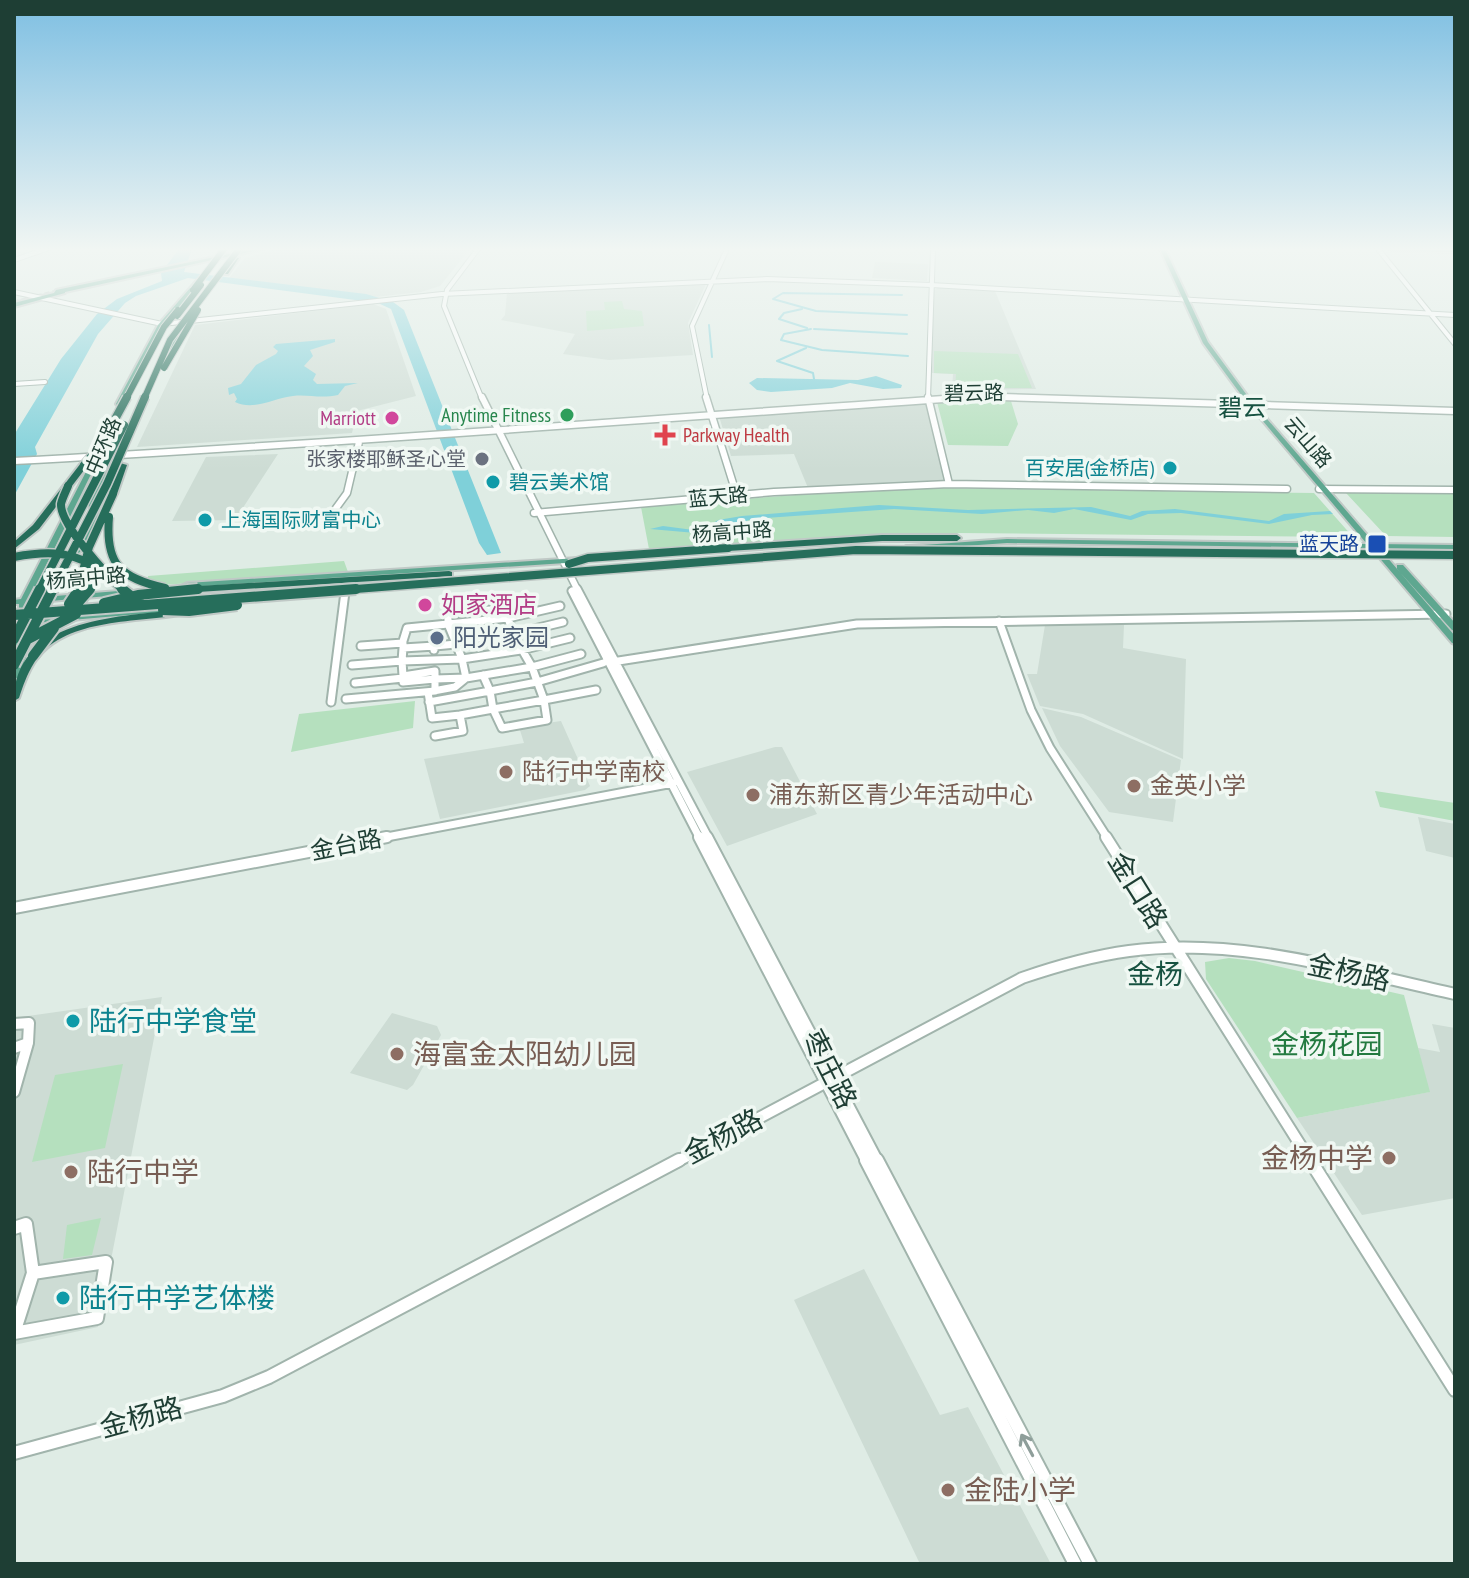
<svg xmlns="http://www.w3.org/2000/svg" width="1469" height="1578" viewBox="0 0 1469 1578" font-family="'PT Sans Narrow','Noto Sans SC',sans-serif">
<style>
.built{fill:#cddcd4}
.green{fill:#b5e0be}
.water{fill:#7fd0d9}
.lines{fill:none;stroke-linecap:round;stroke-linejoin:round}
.stream{stroke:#7fd0d9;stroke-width:2}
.major-tunnel{stroke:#b8c9c2;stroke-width:5;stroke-dasharray:5 3;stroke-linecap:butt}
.minor-far4-casing{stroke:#a1b4ac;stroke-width:6}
.minor-far3-casing{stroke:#a1b4ac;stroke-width:9}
.minor-far2-casing{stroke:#a1b4ac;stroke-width:11}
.minor-far1-casing{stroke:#a1b4ac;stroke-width:14}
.minor-casing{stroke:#a1b4ac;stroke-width:16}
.major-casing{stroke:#c0c9c6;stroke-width:4}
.highway-casing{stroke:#c0c9c6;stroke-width:4}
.minor-far4{stroke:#fff;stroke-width:4}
.minor-far3{stroke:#fff;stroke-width:6}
.minor-far2{stroke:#fff;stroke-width:7}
.minor-far1{stroke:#fff;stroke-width:10}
.minor{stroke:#fff;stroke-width:12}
.major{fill:#5ea790;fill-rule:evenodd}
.highway{fill:#266e5b;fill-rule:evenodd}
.highway-bridge-far2-casing{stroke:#c0c9c6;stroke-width:8;stroke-linecap:butt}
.highway-bridge-far1-casing{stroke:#c0c9c6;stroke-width:11;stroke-linecap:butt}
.highway-bridge-casing{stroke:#c0c9c6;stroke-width:14;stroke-linecap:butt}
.highway-bridge-far2{stroke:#266e5b;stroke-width:6}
.highway-bridge-far1{stroke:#266e5b;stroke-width:8}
.highway-bridge{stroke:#266e5b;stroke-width:10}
.oneway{stroke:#8e9e9a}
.leisure-dot{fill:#2e9e5b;stroke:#f0f8f3;stroke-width:3}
.hotel-dot{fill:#d1479c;stroke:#f0f8f3;stroke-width:3}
.health-dot{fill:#e0444e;stroke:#f0f8f3;stroke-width:3}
.worship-dot{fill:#6b7280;stroke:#f0f8f3;stroke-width:3}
.culture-dot{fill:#0f9aa8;stroke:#f0f8f3;stroke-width:3}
.transit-dot{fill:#1a4fb4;stroke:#f0f8f3;stroke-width:3}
.service-dot{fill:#5c6f8a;stroke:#f0f8f3;stroke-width:3}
.education-dot{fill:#8d6e63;stroke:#f0f8f3;stroke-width:3}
.labels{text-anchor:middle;stroke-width:7;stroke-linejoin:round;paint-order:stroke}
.far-street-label{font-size:20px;fill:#1e3e34;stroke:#f0f8f3}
.far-leisure-label{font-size:20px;fill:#27864d;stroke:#f0f8f3;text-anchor:end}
.far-hotel-label{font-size:20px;fill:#b23c85;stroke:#f0f8f3;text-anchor:end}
.far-health-label{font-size:20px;fill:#be3a42;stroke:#f0f8f3;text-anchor:start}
.far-worship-label{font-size:20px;fill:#5b616d;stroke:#f0f8f3;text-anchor:end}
.far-culture-label{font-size:20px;fill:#0d838f;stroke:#f0f8f3;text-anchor:start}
.far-transit-label{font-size:20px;fill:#164399;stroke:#f0f8f3;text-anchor:end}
.far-quarter-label{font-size:24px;fill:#175241;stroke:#f0f8f3}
.hotel-label{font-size:24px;fill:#b23c85;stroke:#f0f8f3;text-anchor:start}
.service-label{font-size:24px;fill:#4e5e75;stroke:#f0f8f3;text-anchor:start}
.education-label{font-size:24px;fill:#785e54;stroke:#f0f8f3;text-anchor:start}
.street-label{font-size:24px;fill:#1e3e34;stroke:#f0f8f3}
.near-street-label{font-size:28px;fill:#1e3e34;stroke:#f0f8f3}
.quarter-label{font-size:28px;fill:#175241;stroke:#f0f8f3}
.near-culture-label{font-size:28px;fill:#0d838f;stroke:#f0f8f3;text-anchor:start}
.near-park-label{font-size:28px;fill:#237a40;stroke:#f0f8f3}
.near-education-label{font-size:28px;fill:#785e54;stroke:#f0f8f3;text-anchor:start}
</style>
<rect width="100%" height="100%" fill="#dfece5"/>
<path class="built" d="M 277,249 L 470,249 L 440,286 L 421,292 L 375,297 L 229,278 L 245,258 Z
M 875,262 L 928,264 L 927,281 L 872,278 Z
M 707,282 L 688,323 L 693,355 L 609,360 L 563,354 L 575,334 L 501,320 L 505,315 L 507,293 Z
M 938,288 L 995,291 L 1036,389 L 952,390 L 953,374 L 932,373 L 934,290 Z
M 373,304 L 386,309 L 416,396 L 357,411 L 352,433 L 137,447 L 195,325 Z
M 925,401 L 946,483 L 808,488 L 794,454 L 731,456 L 719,416 Z
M 278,454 L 235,520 L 172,521 L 206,457 Z
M 1045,625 L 1124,625 L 1123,648 L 1186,659 L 1183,759 L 1083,714 L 1040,706 L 1027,674 L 1037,674 Z
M 1042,708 L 1081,717 L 1181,760 L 1173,822 L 1109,812 L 1060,746 Z
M 561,721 L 590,786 L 585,790 L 440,819 L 424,759 L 524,743 L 519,727 Z
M 775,747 L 782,747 L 817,814 L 727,846 L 687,772 Z
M 1418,817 L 1455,824 L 1455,858 L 1426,851 Z
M 162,997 L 98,1327 L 14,1345 L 14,1018 Z
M 392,1013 L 437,1026 L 441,1035 L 413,1085 L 407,1090 L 350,1073 Z
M 1432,1024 L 1455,1028 L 1455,1198 L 1362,1215 L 1297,1118 L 1429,1092 L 1418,1048 L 1440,1052 Z
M 864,1269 L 940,1415 L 968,1407 L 1051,1564 L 920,1564 L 794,1300 Z"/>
<path class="green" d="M 622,301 L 624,309 L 642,311 L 644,326 L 587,331 L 586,311 L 605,310 L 604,302 Z
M 934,351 L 1018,354 L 1032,388 L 955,388 L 956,374 L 934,373 Z
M 1011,401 L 1018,424 L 1008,446 L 948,445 L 937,402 Z
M 932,488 L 1314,493 L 1353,537 L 956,533 L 649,549 L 641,507 L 821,493 Z
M 1346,493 L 1455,494 L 1455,537 L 1386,536 Z
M 344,561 L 348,572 L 147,586 L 148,576 Z
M 415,701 L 413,728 L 291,752 L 299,714 Z
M 1375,791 L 1455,803 L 1455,821 L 1380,807 Z
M 1229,958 L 1255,961 L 1404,995 L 1430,1092 L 1297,1118 L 1206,979 L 1205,962 Z
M 123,1064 L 105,1148 L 32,1162 L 55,1075 Z
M 101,1218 L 92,1255 L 63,1259 L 67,1225 Z"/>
<path class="water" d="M 179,249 L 192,249 L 184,272 L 366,294 L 393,302 L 404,310 L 501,553 L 487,555 L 479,543 L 391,309 L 378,303 L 188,278 L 136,296 L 125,303 L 98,334 L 35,447 L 37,454 L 14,496 L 14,435 L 61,359 L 97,314 L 117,299 L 162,281 L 161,273 Z
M 335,339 L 335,342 L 310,350 L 313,356 L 304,366 L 316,374 L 313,380 L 317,384 L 358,383 L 345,386 L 338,395 C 320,399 308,394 293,396 C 274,398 254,411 235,402 L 237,399 L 234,393 L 229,395 L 228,388 L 241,384 L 256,365 L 276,354 L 278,351 L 273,347 L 276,344 Z
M 876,376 L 902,385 L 901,388 L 883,389 L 850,383 L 832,388 L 771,392 L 757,390 L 749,383 L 757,378 L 858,380 Z
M 879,505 L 968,510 L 1091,507 L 1130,516 L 1142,511 L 1175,509 L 1269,521 L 1284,514 L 1330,511 L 1333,514 L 1312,515 L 1269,524 L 1181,513 L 1148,514 L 1131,520 L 1074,509 L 1054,513 L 1028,510 L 982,514 L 894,509 L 752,519 L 707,534 L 650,529 L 663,526 L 701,531 L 718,520 L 742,516 Z"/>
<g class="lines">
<path class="stream" d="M 902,295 L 783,293 L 773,299 L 816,311 L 907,315
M 802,309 L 784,313 L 779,319 L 807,328
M 709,325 L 712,357
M 811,329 L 784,334 L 781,340 L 822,350 L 908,356
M 814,329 L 907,334
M 806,348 L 777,361 L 813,373 L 814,379"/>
<path class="major-tunnel" d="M 14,303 L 56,292"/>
<g class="minor-far4-casing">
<path id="minor-far4" d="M 478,249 L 447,290 L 444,306 L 482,399
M 1378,249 L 1455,344
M 14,260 L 46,249
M 14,292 L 162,324 L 442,294 L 767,279 L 931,285 L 1455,315
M 14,384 L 45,382
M 707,399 L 692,326 L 727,249
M 928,399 L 933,249
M 945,399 L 984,396 L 1064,399"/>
</g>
<g class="minor-far3-casing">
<path id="minor-far3" d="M 482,397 L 578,591
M 706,397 L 737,496
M 928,397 L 949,484
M 1002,397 L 1455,411
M 14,461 C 335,444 655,418 976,397
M 1319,489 L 1455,490
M 534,513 L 774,492 L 949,484 L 1287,489
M 331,515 L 347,493 L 359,442"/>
</g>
<g class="minor-far2-casing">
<path id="minor-far2" d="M 577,589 L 709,839
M 572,591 L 700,839
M 505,609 L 508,618 L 448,624 L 448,613 Z
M 508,618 L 513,634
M 508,618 L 560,606
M 999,621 L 1031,710 L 1050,748 L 1108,839
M 403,641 L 407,628 L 448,624 L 455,641 L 513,634 L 521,650 L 462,659 L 466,678 L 532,667 L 544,700 L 596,690
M 361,646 L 403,643
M 434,650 L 435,646 L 456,644 L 455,641 L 462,659
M 521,650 L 570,638
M 581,654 L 532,667 L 537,682 L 603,663
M 612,662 L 857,624 L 1446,614
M 352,665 L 402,661 L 403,648 L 435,646
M 532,667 L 513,634 L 563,622
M 435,671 L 435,679 L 403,682 L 403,676 Z
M 483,675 L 490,691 L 537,682
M 403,676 L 402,661 L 462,659
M 435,679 L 466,678
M 355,683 L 403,678
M 346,699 L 435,691 L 435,679
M 544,700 L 547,720 L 502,728 L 493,709 Z
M 331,702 L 345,592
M 429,702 L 490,691 L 493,709
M 460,715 L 432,718 L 428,692 L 455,687 L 466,678
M 435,736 L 463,731 L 460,715 L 493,709
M 376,839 L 673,783"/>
</g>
<g class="minor-far1-casing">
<path id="minor-far1" d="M 699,837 L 867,1162
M 707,837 L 878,1162
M 1106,837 L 1311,1162
M 14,908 L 387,837
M 14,1024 L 29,1023 L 28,1043
M 14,1048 L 28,1043 L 14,1092
M 676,1162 L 1022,978 C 1057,966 1092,956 1129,951 C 1237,936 1350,971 1455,994"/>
</g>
<g class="minor-casing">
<path id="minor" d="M 866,1160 L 1075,1564
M 877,1160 L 1090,1564
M 1310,1160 L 1455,1390
M 14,1228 L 26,1224 L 33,1273
M 106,1262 L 97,1318 L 14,1333 L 33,1273 Z
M 14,1453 L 223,1396 L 269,1377 L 679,1160"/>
</g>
<g class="major-casing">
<path id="major" d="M 253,249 L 263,249 L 65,292 L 65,293 L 14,307 L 14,303 L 54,293 L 56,290 Z
M 1160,249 L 1165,249 L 1208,342 L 1249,398 L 1375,544 L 1455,545 L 1455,549 L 1379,548 L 1455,636 L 1455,644 L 1452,643 L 1371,548 L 1007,543 L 906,550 L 906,546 L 909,546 L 1007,539 L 1367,544 L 1245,400 L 1203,343 Z
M 1389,249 L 1455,250 L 1455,252 L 1391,250 Z
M 197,280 L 202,281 L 163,326 L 122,404 L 117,405 L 116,404 L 158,325 Z
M 192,312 L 195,314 L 171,356 L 166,357 L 165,356 L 189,314 Z
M 98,446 L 101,448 L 96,464 L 30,598 L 131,590 L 135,592 L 131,594 L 27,603 L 25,608 L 19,608 L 19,604 L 14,604 L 14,600 L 21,599 L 90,464 L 95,448 Z
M 120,446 L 123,448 L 96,505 L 89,507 L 88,505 L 117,448 Z
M 111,480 L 115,482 L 89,542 L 75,557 L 69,557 L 69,553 L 82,541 L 107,482 Z
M 578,558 L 581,558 L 581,562 L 187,587 L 183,585 L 187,583 Z
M 1397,565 L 1403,565 L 1455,623 L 1455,631 L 1452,630 L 1397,569 Z
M 171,607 L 174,607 L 174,611 L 14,625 L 14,619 Z
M 23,627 L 27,630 L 18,650 L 14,653 L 14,640 L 20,628 Z
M 22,654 L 26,657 L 18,677 L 14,680 L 14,666 L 19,655 Z"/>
</g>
<g class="highway-casing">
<path id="highway" d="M 234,257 L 239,258 L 228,274 L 224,274 Z
M 81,463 L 88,465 L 39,529 L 14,549 L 14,542 L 33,525 Z
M 120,463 L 127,465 L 117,494 L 110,496 L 109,494 Z
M 882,535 L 957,535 L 961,538 L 957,541 L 882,541 L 728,551 L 724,548 L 728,545 Z
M 449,571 L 452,572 L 452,576 L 198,592 L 194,589 L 198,586 Z
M 176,610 L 181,613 L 179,615 C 134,623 62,618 34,663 C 27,674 23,686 19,698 L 14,701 C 14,619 116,617 176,610 Z"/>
</g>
<use href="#minor-far4" class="minor-far4"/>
<use href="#minor-far3" class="minor-far3"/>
<use href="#minor-far2" class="minor-far2"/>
<use href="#minor-far1" class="minor-far1"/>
<use href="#minor" class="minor"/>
<use href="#major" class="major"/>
<use href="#highway" class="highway"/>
<g class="highway-bridge-far2-casing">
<path id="highway-bridge-far2" d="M 193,290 L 224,249
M 177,316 L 201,285
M 164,368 L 198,310
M 126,399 L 164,327 L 178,310
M 144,399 L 170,340 L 239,249"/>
</g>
<g class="highway-bridge-far1-casing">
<path id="highway-bridge-far1" d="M 84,465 L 101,445 L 127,397
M 68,486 C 66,491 62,499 61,504 C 60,525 108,576 124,591
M 109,517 C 105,564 120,578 165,588
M 14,557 C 41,552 67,550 92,565 L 94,579 L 89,591
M 569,564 L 588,558 L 728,548
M 39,591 L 124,425
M 52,591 L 107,484 L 145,397
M 78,591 L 89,547 L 113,494
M 182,591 L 198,589
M 330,591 L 856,550 L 1455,555"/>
</g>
<g class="highway-bridge-casing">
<path id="highway-bridge" d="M 122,589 L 142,605
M 104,603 L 138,595 L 198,589
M 69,604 L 79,589
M 163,610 L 189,611 L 237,605
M 69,613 L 90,589
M 14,615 L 356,589
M 14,639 L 40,589
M 28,639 L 76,614
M 33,656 L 54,628
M 14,665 L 53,589"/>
</g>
<use href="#highway-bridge-far2" class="highway-bridge-far2"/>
<use href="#highway-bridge-far1" class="highway-bridge-far1"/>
<use href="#highway-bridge" class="highway-bridge"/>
</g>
<defs><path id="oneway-shaft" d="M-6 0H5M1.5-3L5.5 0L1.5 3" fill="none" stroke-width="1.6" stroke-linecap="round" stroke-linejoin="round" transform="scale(2)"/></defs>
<use class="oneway" href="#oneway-shaft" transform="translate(1027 1445) rotate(-118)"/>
<linearGradient id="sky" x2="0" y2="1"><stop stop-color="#7ebfe2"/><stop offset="0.53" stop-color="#f1f6f3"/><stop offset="1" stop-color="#f1f6f3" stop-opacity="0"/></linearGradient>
<rect width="1469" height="470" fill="url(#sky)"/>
<circle class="leisure-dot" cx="567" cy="415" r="8"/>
<g class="hotel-dot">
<circle cx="392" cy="418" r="8"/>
<circle cx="425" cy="605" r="8"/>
</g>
<path class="health-dot" d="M661 423h8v8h8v8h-8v8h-8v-8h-8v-8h8z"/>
<circle class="worship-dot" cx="482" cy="459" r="8"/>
<g class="culture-dot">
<circle cx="1170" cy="468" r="8"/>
<circle cx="493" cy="482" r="8"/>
<circle cx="205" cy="520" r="8"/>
<circle cx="73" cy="1021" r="8"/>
<circle cx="63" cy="1298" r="8"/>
</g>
<rect class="transit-dot" x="1367" y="534" width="20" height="20" rx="4"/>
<circle class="service-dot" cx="437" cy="638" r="8"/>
<g class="education-dot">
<circle cx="506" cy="772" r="8"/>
<circle cx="1134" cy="786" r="8"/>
<circle cx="753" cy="795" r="8"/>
<circle cx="397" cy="1054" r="8"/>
<circle cx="1389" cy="1158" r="8"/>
<circle cx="71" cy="1172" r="8"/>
<circle cx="948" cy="1490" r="8"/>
</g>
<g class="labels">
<g class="far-street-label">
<text transform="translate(974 393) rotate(-1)" y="7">碧云路</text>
<text transform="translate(1308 442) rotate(49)" y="7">云山路</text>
<text transform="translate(103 446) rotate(-67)" y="7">中环路</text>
<text transform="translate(718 497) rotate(-5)" y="7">蓝天路</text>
<text transform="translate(732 532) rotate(-4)" y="7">杨高中路</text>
<text transform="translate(86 578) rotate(-5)" y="7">杨高中路</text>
</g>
<g class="far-leisure-label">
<text x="551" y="422">Anytime Fitness</text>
</g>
<g class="far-hotel-label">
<text x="376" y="425">Marriott</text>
</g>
<g class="far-health-label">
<text x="683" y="442">Parkway Health</text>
</g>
<g class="far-worship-label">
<text x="466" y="466">张家楼耶稣圣心堂</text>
</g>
<g class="far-culture-label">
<text x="1154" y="475" text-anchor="end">百安居(金桥店)</text>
<text x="509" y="489">碧云美术馆</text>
<text x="221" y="527">上海国际财富中心</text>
</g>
<g class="far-transit-label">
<text x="1359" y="551">蓝天路</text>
</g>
<g class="far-quarter-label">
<text x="1242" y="416">碧云</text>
</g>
<g class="hotel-label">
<text x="441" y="613">如家酒店</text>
</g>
<g class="service-label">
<text x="453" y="646">阳光家园</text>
</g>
<g class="education-label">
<text x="522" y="780">陆行中学南校</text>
<text x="1150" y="794">金英小学</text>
<text x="769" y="803">浦东新区青少年活动中心</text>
</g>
<g class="street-label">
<text transform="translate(346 845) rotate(-11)" y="8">金台路</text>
</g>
<g class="near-street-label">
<text transform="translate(1138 890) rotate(58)" y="10">金口路</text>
<text transform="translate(1349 972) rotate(12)" y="10">金杨路</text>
<text transform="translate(830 1069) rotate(63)" y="10">枣庄路</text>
<text transform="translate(723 1136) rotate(-28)" y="10">金杨路</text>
<text transform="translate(141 1417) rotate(-15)" y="10">金杨路</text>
</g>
<g class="quarter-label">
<text x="1155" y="984">金杨</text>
</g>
<g class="near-culture-label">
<text x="89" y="1031">陆行中学食堂</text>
<text x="79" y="1308">陆行中学艺体楼</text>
</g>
<g class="near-park-label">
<text x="1327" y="1054">金杨花园</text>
</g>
<g class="near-education-label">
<text x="413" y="1064">海富金太阳幼儿园</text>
<text x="1373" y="1168" text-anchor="end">金杨中学</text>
<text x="87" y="1182">陆行中学</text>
<text x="964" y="1500">金陆小学</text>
</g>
</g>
<rect width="1469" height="1578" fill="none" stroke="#1e3e34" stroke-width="32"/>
</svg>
